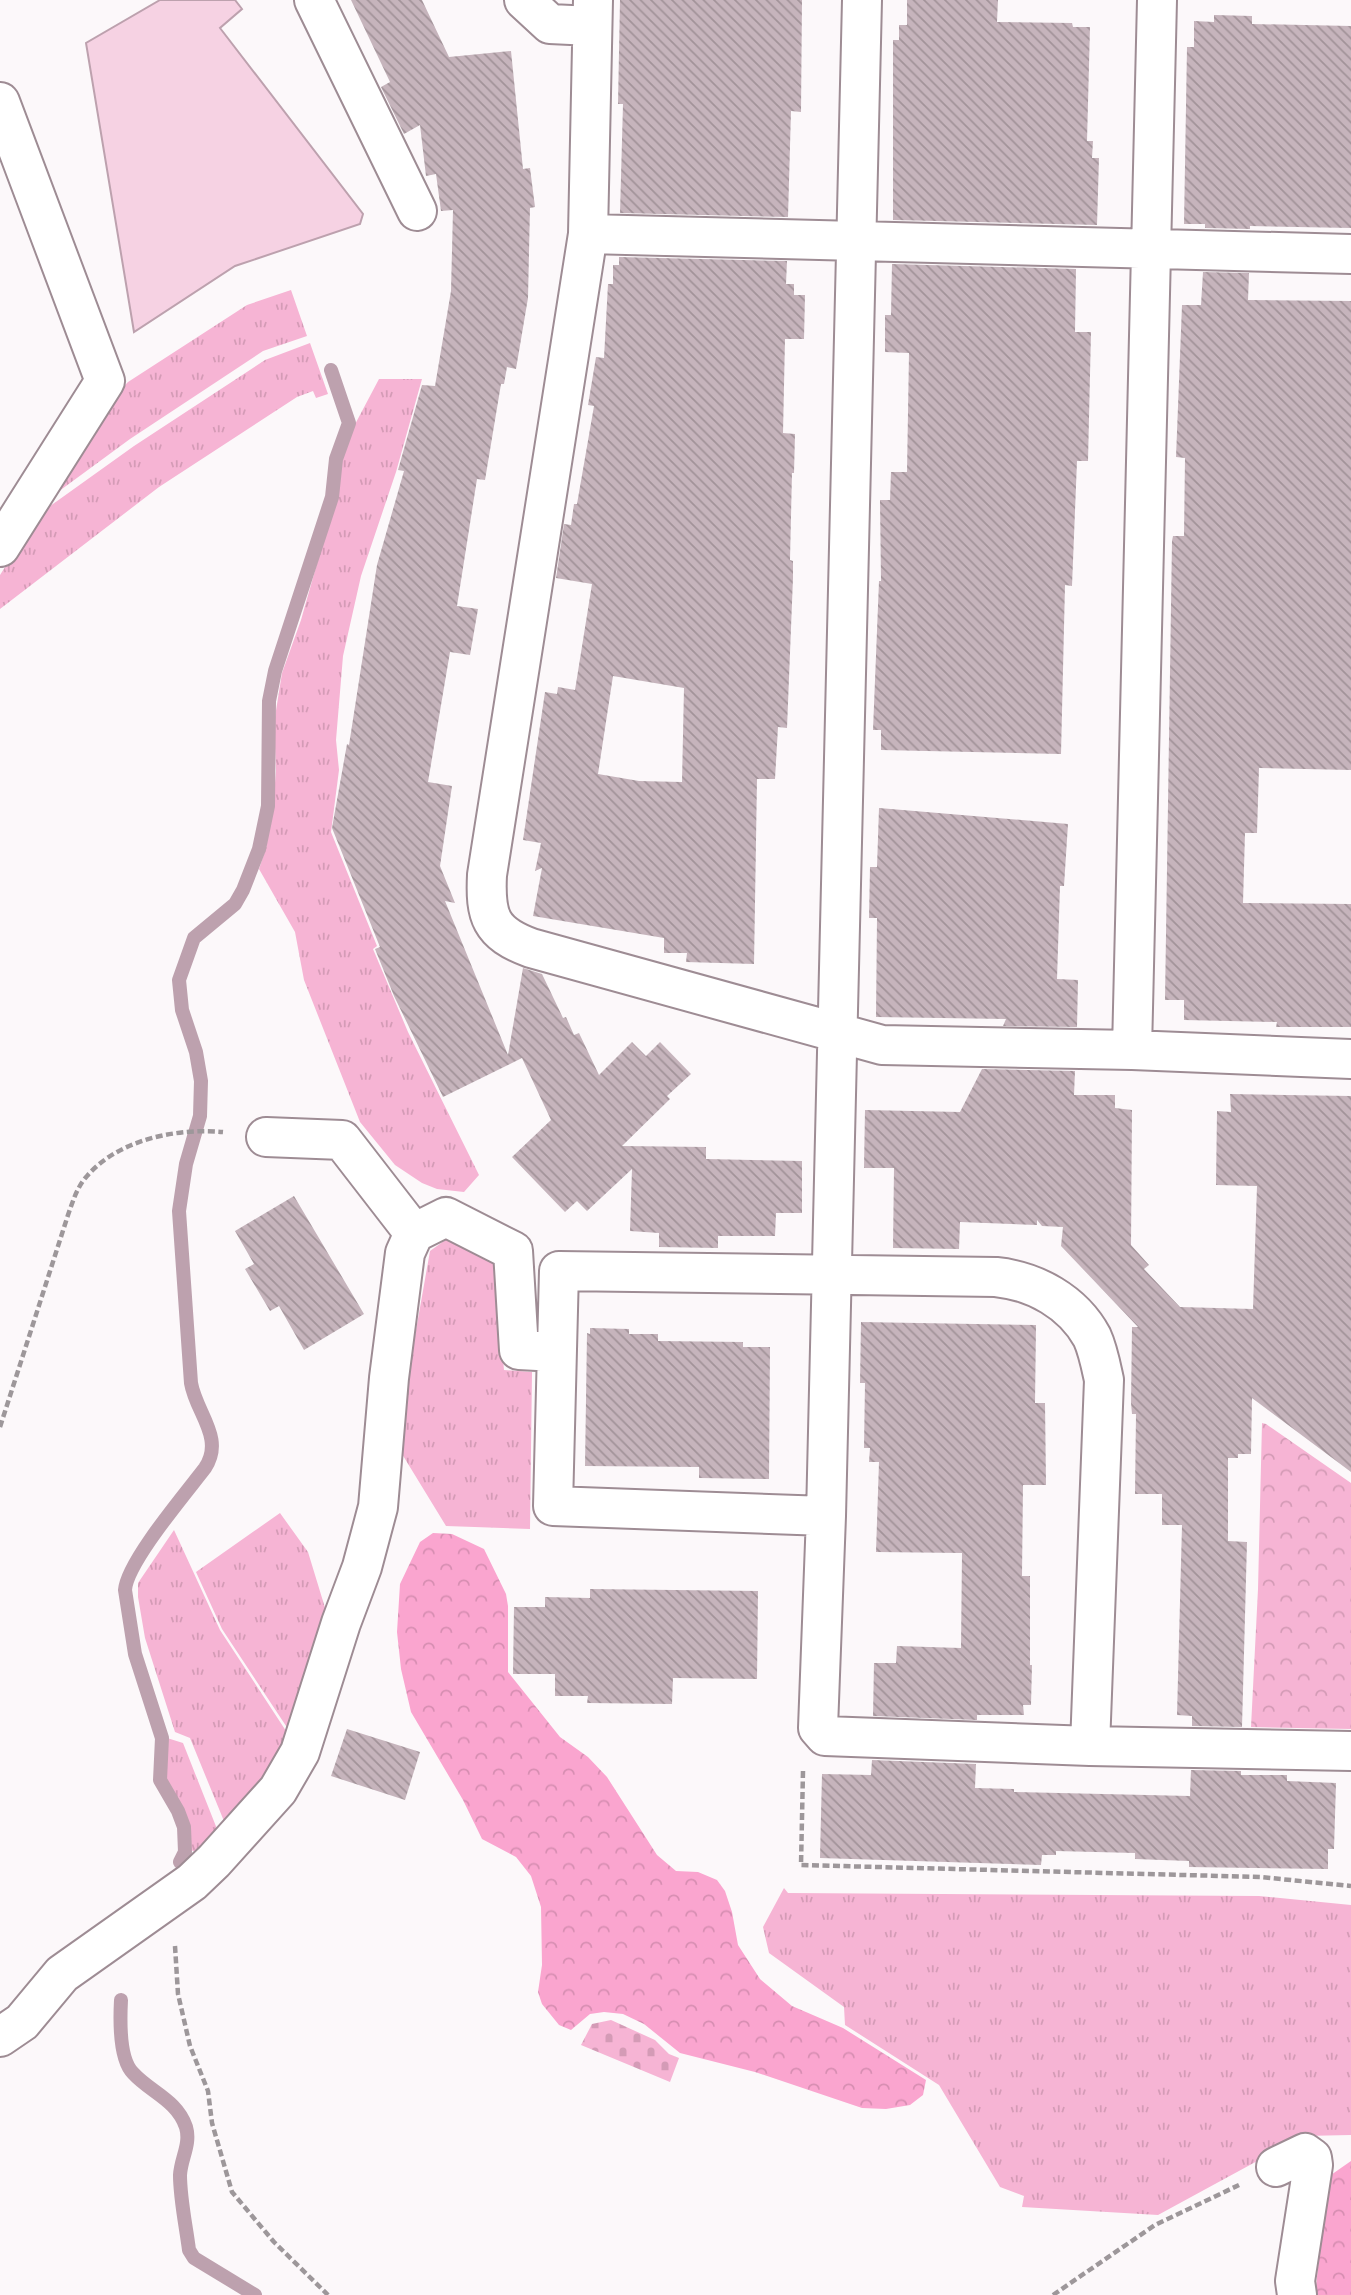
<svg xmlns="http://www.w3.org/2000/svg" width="1351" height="2295" viewBox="0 0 1351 2295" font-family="Figtree,sans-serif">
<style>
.grass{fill:url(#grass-tufts)}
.forest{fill:url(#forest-crowns)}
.cemetery{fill:url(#cemetery-stones)}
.park{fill:url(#park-crowns)}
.water{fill:#f6d2e3;stroke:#bda1ae;stroke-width:2}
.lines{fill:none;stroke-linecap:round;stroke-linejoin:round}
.stream{stroke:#bda1ae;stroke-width:14}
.building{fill:url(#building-back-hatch);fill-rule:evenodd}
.street-casing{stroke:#9e8c94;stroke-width:42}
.path{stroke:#9d979a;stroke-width:4.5;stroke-dasharray:7 3.5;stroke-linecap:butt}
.street{stroke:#fff;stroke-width:38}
</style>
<defs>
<pattern id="grass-tufts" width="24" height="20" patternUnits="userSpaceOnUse" patternTransform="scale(1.75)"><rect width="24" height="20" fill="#f6b4d4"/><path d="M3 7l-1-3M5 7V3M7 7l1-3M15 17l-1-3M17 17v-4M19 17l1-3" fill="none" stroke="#d49bb6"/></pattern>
<pattern id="forest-crowns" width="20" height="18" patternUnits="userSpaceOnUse" patternTransform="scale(1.75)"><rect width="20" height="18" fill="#faa5cf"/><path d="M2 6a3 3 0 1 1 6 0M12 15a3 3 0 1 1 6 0" fill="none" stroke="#d78eb2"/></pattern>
<pattern id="cemetery-stones" width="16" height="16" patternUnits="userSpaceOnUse" patternTransform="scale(1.75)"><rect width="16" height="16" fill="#f6b4d4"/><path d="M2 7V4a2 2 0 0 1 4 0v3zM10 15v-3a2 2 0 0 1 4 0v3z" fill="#d49bb6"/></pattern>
<pattern id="park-crowns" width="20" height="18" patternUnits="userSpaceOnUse" patternTransform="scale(1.75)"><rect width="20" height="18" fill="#f6b4d4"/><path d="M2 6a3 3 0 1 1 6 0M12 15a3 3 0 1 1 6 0" fill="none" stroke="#d49bb6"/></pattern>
<pattern id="building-back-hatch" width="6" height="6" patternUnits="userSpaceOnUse" patternTransform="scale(1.75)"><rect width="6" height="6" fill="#c6b4bc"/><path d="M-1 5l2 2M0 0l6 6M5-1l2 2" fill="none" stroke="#a29399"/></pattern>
</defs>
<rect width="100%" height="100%" fill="#fcf8fa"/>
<path class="grass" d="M 291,290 L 307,336 L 263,351 L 130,439 L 47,500 L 113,397 L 128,382 L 247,305 Z
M 310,343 L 328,394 L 316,398 L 313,391 L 297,397 L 159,487 L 0,609 L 0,575 L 39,514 L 134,446 L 265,360 Z
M 379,379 L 422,379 L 396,472 L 361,576 L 343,656 L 336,740 L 339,770 L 331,832 L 377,946 L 373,949 L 408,1032 L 479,1175 L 464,1192 L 437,1189 L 422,1183 L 395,1165 L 360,1122 L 304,980 L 295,932 L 259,869 L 266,848 L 273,807 L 276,771 L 274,723 L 282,673 L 301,620 L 335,500 L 340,467 L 352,430 Z
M 448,1238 L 494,1258 L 504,1370 L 532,1372 L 530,1529 L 446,1526 L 402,1454 L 410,1364 L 430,1251 Z
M 280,1513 L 308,1552 L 326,1611 L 288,1729 L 222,1629 L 196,1572 Z
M 174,1530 L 220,1630 L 288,1734 L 260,1786 L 226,1826 L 190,1738 L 175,1732 L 145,1638 L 138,1597 L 138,1583 Z
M 167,1738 L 183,1743 L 219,1834 L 196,1852 L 188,1849 L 189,1827 L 178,1799 L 165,1780 Z
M 784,1888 L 788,1893 L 1259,1896 L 1351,1905 L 1351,2135 L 1303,2136 L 1158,2215 L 1022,2207 L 1024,2196 L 1000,2187 L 939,2085 L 845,2025 L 844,2007 L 769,1953 L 763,1927 Z"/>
<path class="forest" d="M 433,1533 L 452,1534 L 484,1549 L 506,1594 L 508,1606 L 508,1672 L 560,1737 L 588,1757 L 607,1777 L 657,1855 L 676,1871 L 698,1872 L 717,1880 L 725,1891 L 732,1912 L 738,1945 L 760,1979 L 792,2006 L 843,2028 L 926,2080 L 923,2095 L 910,2105 L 886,2109 L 862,2108 L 755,2072 L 680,2053 L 644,2024 L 623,2014 L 604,2012 L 590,2014 L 571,2030 L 559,2025 L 542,2004 L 538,1992 L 542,1965 L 541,1907 L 531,1876 L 516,1857 L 482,1839 L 463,1800 L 411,1712 L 401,1669 L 397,1632 L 400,1584 L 420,1542 Z
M 1351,2161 L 1351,2295 L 1315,2295 L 1328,2177 Z"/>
<path class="cemetery" d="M 611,2020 L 655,2040 L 669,2054 L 679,2058 L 670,2082 L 581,2045 L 592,2024 Z"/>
<path class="park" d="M 1262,1423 L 1266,1424 L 1351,1483 L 1351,1729 L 1251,1727 L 1258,1589 Z"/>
<path class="water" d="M 160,0 L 235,0 L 242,9 L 220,28 L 363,214 L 360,224 L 235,266 L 134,332 L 86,43 Z"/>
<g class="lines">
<path class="stream" d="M 180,1862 L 185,1852 L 184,1827 L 178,1811 L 160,1780 L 162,1738 L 135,1654 L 125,1590 C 127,1562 186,1493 205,1468 C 225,1438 196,1413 191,1383 L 179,1211 L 186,1164 L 200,1116 L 201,1081 L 196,1052 L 182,1010 L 179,980 L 194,938 L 235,904 L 243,890 L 259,849 L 268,806 L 269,701 L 275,671 L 332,497 L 336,459 L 349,423 L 331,370
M 121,2000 C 120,2019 119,2059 133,2073 C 150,2092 177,2100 186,2127 C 191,2144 181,2158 180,2175 C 180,2199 186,2226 189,2250 L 194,2258 L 255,2295"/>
</g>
<path class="building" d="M 351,0 L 422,0 L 449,57 L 511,51 L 523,169 L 530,168 L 535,207 L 530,208 L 528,298 L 516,369 L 507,367 L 504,384 L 501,384 L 485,480 L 477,479 L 457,606 L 478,609 L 470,655 L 450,652 L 428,782 L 452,786 L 440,866 L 455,903 L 445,901 L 508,1055 L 523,968 L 542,974 L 563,1018 L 566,1017 L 574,1035 L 579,1033 L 599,1075 L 632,1042 L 646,1056 L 660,1042 L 691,1074 L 667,1096 L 670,1099 L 622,1146 L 706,1147 L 706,1159 L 802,1161 L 802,1213 L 776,1213 L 775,1236 L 718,1236 L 718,1248 L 659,1247 L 659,1233 L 630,1231 L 632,1169 L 587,1211 L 577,1201 L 565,1212 L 512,1157 L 551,1120 L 522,1058 L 443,1097 L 394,996 L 375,949 L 380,947 L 332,828 L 347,744 L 349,745 L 377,565 L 404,471 L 398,470 L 422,385 L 435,386 L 451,291 L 453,210 L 441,211 L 436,174 L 426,176 L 420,125 L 404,134 L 381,87 L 390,82 Z
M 620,0 L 802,0 L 801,112 L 791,111 L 788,217 L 620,213 L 623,104 L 618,104 Z
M 907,0 L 998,0 L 997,22 L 1072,23 L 1073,27 L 1090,27 L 1087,141 L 1093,141 L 1092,158 L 1099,158 L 1097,225 L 893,220 L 893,40 L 899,40 L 899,25 L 907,25 Z
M 1214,15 L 1252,16 L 1252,24 L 1351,26 L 1351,228 L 1250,226 L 1250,229 L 1205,228 L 1205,224 L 1184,224 L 1187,47 L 1194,47 L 1194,21 L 1214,22 Z
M 619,257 L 787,261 L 786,284 L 794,284 L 794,295 L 805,295 L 804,339 L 785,339 L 783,433 L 795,434 L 794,473 L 792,473 L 790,560 L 793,561 L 793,578 L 787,728 L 778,727 L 775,779 L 757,779 L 754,964 L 686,962 L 687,953 L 664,953 L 664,938 L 533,916 L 542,868 L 535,871 L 541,843 L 523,840 L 545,692 L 557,694 L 558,687 L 575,690 L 592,584 L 556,578 L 564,524 L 571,525 L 574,504 L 577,504 L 594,406 L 588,405 L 596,357 L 604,358 L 608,284 L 613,284 L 613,265 L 619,265 ZM 613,676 L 684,688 L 682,782 L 639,781 L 598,774 Z
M 892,264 L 1076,269 L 1075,332 L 1091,332 L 1088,461 L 1077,461 L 1072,586 L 1065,585 L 1061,754 L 881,750 L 881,730 L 873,730 L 879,581 L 881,581 L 880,500 L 890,500 L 891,472 L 907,472 L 909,353 L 885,352 L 885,315 L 891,315 Z
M 1203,272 L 1249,273 L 1248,300 L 1351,301 L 1351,770 L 1259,768 L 1257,833 L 1245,833 L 1243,903 L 1351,904 L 1351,1027 L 1276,1027 L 1277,1022 L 1184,1020 L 1184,1000 L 1165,1000 L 1172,541 L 1173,536 L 1184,536 L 1185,458 L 1176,457 L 1182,305 L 1201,305 Z
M 879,808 L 1068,824 L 1064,886 L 1060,886 L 1057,979 L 1078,980 L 1077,1027 L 1003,1026 L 1006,1019 L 876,1017 L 877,918 L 869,918 L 870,867 L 877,867 Z
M 982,1069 L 1075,1071 L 1074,1095 L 1115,1095 L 1115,1108 L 1132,1110 L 1131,1245 L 1149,1265 L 1144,1269 L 1180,1307 L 1253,1309 L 1257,1186 L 1216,1185 L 1217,1111 L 1231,1112 L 1230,1094 L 1351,1096 L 1351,1472 L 1252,1398 L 1251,1454 L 1238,1454 L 1238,1458 L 1228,1458 L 1228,1541 L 1247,1542 L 1242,1727 L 1192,1726 L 1192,1716 L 1177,1715 L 1182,1525 L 1162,1525 L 1162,1494 L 1135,1494 L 1136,1414 L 1132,1414 L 1131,1403 L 1132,1327 L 1138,1327 L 1061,1246 L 1063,1227 L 1042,1226 L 1037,1220 L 1037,1225 L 960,1222 L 959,1249 L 893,1248 L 894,1168 L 864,1168 L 865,1110 L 960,1112 Z
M 294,1196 L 364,1314 L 304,1350 L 279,1306 L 270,1311 L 245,1269 L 254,1264 L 235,1231 Z
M 861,1322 L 1036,1325 L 1035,1403 L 1045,1403 L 1046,1485 L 1023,1485 L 1022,1576 L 1030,1576 L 1030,1665 L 1032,1665 L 1031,1705 L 1023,1705 L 1024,1715 L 977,1715 L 977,1720 L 873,1716 L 874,1663 L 896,1663 L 897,1646 L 961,1648 L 962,1553 L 876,1552 L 879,1462 L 869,1462 L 870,1448 L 864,1448 L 865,1383 L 860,1383 Z
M 590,1328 L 629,1329 L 629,1334 L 658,1334 L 658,1341 L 743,1342 L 743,1347 L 770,1347 L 769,1479 L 699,1478 L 699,1467 L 585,1466 L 587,1333 L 590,1334 Z
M 590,1589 L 758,1591 L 757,1679 L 673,1678 L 672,1704 L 587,1703 L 588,1696 L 555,1696 L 555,1674 L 513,1674 L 514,1607 L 545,1607 L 545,1597 L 590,1598 Z
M 347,1729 L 420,1752 L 405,1800 L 331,1776 Z
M 872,1760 L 976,1764 L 975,1788 L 1014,1789 L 1014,1792 L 1190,1796 L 1191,1770 L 1241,1771 L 1241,1775 L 1287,1775 L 1287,1781 L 1336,1783 L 1334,1849 L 1328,1849 L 1328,1869 L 1189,1867 L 1189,1861 L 1135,1859 L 1135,1853 L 1056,1851 L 1056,1855 L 1042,1855 L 1041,1865 L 820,1858 L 822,1774 L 871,1775 Z"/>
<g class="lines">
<g class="street-casing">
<path id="street" d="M 314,0 L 417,211
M 524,0 L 550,24 L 592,26
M 593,0 L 588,234 L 487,875 C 485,916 490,933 531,948 L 882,1045 L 1132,1050 L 1351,1059
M 862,0 L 826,1516 L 818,1728 L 825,1736 L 1090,1746 L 1351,1751
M 0,102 L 105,381 L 0,547
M 588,234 L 1351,254
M 1132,1050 L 1157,0
M 266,1137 L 342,1140 L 414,1233
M 826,1516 L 553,1506 L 559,1271 L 996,1277 C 1035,1281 1073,1302 1092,1337 C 1098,1350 1101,1366 1104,1380 L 1090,1746
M 0,2037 L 22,2022 L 62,1974 L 192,1882 L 214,1861 L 278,1790 L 300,1752 L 341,1623 L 362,1567 L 378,1507 L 389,1378 L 405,1253 L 414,1233 L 446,1217 L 513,1251 L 519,1350 L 556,1352
M 1276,2167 L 1305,2153 L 1312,2158 L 1313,2165 L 1295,2281 L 1297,2295"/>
</g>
<path class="path" d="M 0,1427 L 68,1215 C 73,1201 77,1187 87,1176 C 119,1139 177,1128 223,1132
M 803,1771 L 801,1865 L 1260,1877 L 1351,1886
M 175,1946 L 178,1994 L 190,2046 L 208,2091 L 212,2123 L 232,2192 L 274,2242 L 328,2295
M 1053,2295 L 1155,2225 L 1239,2185"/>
<use href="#street" class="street"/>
</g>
</svg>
